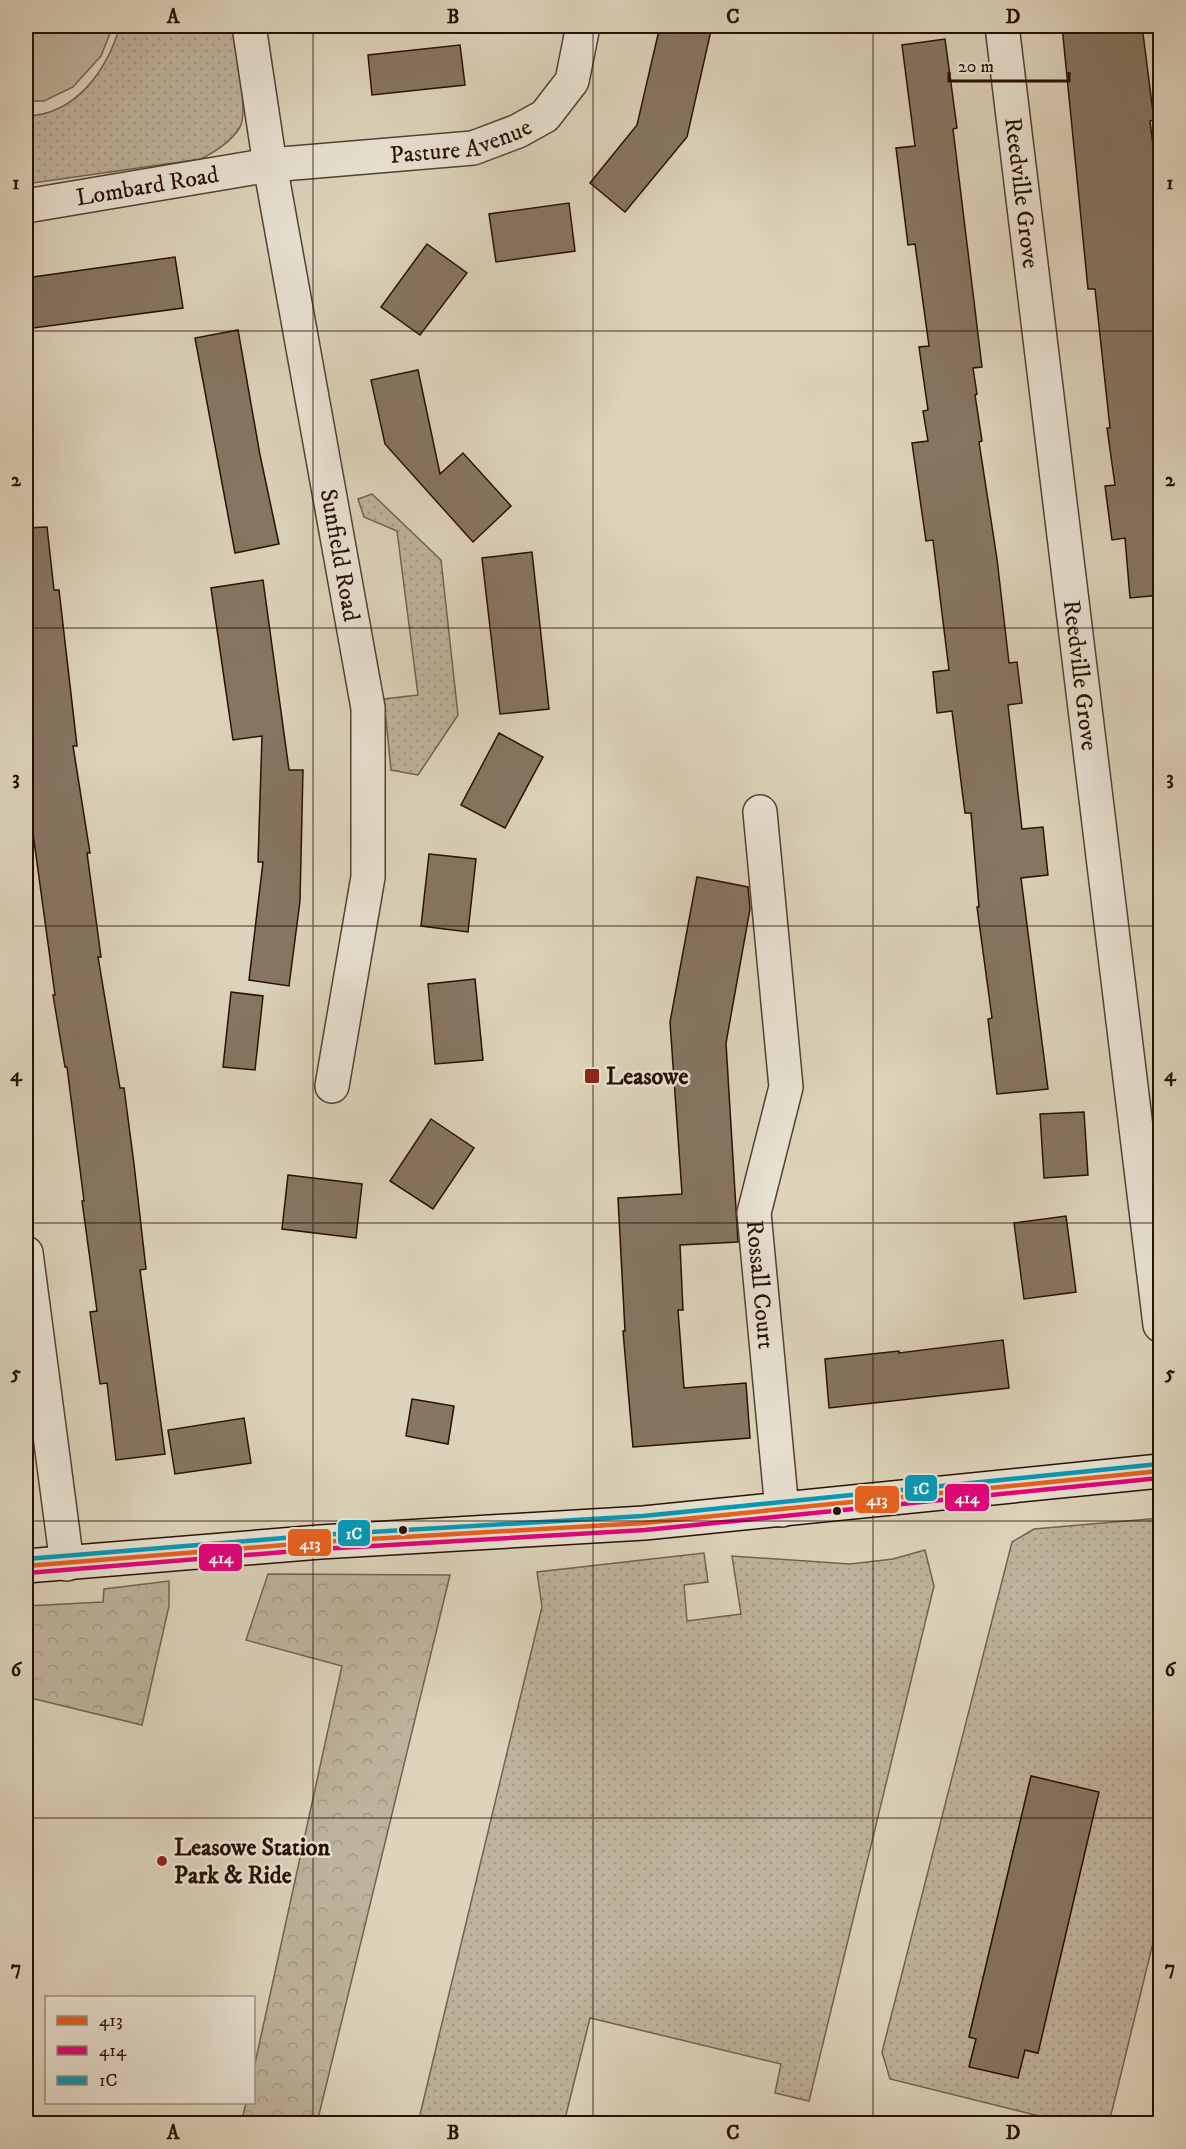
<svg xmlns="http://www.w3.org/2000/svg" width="1186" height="2149" viewBox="0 0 1186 2149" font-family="'IM FELL DW Pica',serif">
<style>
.grass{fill:url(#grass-dots);stroke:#726250;stroke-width:1.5;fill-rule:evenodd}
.forest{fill:url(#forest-crowns);stroke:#726250;stroke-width:1.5}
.park{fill:#beb39c;stroke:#726250;stroke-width:1.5}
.building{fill:#867663;stroke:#271003;stroke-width:1.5}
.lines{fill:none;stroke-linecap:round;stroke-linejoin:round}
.street-casing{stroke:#544131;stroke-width:36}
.secondary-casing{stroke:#271003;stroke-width:36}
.street{stroke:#e9e3d3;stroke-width:33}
.secondary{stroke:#e9e3d3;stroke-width:33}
.bus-1-casing{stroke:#e9e3d3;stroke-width:9}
.bus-2-casing{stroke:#e9e3d3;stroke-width:9}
.bus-3-casing{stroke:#e9e3d3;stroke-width:9}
.bus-1{stroke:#e86120;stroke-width:4.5}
.bus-2{stroke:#e5007d;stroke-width:4.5}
.bus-3{stroke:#049aba;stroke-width:4.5}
.grid{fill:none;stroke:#271003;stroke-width:1.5;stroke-opacity:0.55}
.poi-dot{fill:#8f2418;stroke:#e9e3d3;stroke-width:2}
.bus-dot{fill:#271003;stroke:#e9e3d3;stroke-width:2}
.labels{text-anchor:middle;stroke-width:5;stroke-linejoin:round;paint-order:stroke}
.street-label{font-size:24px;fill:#271003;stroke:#e9e3d3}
.poi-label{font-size:24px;font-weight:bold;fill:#271003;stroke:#e9e3d3;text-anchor:start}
.line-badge{stroke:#e9e3d3;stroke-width:2}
.badge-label{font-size:16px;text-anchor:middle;font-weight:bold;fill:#fff}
.neatline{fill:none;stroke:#271003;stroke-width:2}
.grid-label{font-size:20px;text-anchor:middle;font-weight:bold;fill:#271003}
</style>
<defs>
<pattern id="grass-dots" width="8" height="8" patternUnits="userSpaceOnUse" patternTransform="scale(1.5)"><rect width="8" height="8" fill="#beb39c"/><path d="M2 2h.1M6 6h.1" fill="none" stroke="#a39985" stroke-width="1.8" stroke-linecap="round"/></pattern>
<pattern id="forest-crowns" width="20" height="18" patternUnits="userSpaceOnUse" patternTransform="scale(1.5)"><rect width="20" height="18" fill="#beb39c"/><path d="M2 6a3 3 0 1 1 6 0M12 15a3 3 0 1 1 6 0" fill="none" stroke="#a39985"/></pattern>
</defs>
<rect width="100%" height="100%" fill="#ddd4bb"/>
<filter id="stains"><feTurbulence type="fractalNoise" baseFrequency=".00333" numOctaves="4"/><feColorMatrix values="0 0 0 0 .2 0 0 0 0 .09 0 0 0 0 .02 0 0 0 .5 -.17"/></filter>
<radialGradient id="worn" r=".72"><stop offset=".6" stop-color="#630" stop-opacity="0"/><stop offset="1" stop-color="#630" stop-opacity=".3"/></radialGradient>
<path class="grass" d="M 120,26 L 232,26 C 235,46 249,111 240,127 C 231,142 216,151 201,159 L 26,184 L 26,116 C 76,115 107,70 120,26 Z
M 372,494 L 441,560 L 458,715 L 418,775 L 391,770 L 384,699 L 418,695 L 397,531 L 364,517 L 358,499 Z
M 1160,1518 L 1160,1914 L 1109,2123 L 1067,2123 L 890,2079 L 882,2052 L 1012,1542 L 1034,1529 ZM 1031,1776 L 1098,1792 L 1037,2053 L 969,2037 Z
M 925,1550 L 934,1586 L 809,2101 L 775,2093 L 781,2064 L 590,2018 L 564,2123 L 418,2123 L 542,1607 L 537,1572 L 704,1553 L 708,1582 L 684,1585 L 687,1621 L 741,1614 L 732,1556 L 850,1564 L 893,1559 Z"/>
<path class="forest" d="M 268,1574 L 450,1575 L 317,2123 L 241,2123 L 246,2103 L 254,2102 L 254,2068 L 342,1666 L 246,1640 Z
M 169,1581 L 169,1606 L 142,1725 L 26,1697 L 26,1606 L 103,1602 L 104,1589 Z"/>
<path class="park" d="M 26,26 L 113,26 L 101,56 L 73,87 L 44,101 L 26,101 Z"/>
<path class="building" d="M 660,26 L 712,26 L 687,137 L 625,212 L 590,183 L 637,125 Z
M 1062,26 L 1142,26 L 1154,120 L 1150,121 L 1161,209 L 1161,595 L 1130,598 L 1125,538 L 1112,540 L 1105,486 L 1115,485 L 1107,428 L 1110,428 L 1095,289 L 1088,289 Z
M 945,39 L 957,128 L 953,129 L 982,367 L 973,368 L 977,394 L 975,395 L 982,441 L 979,442 L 997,559 L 1009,663 L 1017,662 L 1022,703 L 1008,705 L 1022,829 L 1043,827 L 1048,875 L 1021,878 L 1048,1089 L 997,1094 L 988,1019 L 992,1018 L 977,907 L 979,907 L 971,813 L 965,813 L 952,711 L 937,713 L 933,672 L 949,670 L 933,540 L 926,541 L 912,443 L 928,441 L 923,411 L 928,410 L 919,347 L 929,346 L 915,244 L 908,245 L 896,148 L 915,146 L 902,45 Z
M 460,45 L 465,85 L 372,95 L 368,55 Z
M 569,203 L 575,251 L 496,262 L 489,214 Z
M 427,244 L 467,273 L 420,335 L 381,307 Z
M 175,257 L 183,308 L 26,329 L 26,278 Z
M 238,330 L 260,455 L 279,544 L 235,553 L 195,338 Z
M 418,370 L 440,474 L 463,453 L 511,506 L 473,542 L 385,444 L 371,380 Z
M 47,527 L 54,590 L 59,590 L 77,746 L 73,746 L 90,853 L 87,853 L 101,957 L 98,957 L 120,1088 L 124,1088 L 134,1164 L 146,1269 L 140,1270 L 165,1454 L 116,1460 L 107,1383 L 100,1384 L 90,1312 L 97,1311 L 82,1201 L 84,1201 L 67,1067 L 65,1067 L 53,995 L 55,995 L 26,782 L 26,528 Z
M 532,552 L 549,709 L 500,714 L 482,558 Z
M 263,580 L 289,770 L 303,770 L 300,901 L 289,986 L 249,980 L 263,862 L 258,862 L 262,736 L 233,740 L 211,588 Z
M 499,733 L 543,757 L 505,828 L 461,805 Z
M 429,854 L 476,859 L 468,932 L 421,926 Z
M 697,877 L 748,887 L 750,909 L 726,1043 L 738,1242 L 680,1245 L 683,1310 L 678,1310 L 684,1388 L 746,1383 L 750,1438 L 633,1447 L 623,1331 L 625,1331 L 618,1198 L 682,1194 L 670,1022 Z
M 475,979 L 483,1060 L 435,1064 L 428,984 Z
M 231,992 L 263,996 L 255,1070 L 223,1067 Z
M 1084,1112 L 1088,1175 L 1044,1178 L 1040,1114 Z
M 431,1119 L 474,1148 L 433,1209 L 390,1181 Z
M 288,1175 L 362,1184 L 356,1238 L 282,1229 Z
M 1066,1216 L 1076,1292 L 1024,1299 L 1014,1223 Z
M 1003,1340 L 1009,1388 L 829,1408 L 825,1359 L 899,1351 L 899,1353 Z
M 412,1399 L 454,1406 L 448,1444 L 406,1436 Z
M 244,1418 L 251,1463 L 175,1474 L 168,1430 Z
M 1031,1776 L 1099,1792 L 1038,2053 L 1025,2050 L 1018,2078 L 969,2067 L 976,2039 L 969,2037 Z"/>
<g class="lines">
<g class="street-casing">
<g id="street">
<path id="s1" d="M 249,26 L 270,165 L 368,708 L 368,877 L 332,1086"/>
<path id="s2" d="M 1002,26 L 1160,1325"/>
<path id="s3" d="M 26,206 L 270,165 L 473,148 L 518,131 L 545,116 L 572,81 L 583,26"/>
<path id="s4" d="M 760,812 L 786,1087 L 754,1213 L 782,1510"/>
<path d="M 26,1253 L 67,1564"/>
</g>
</g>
<g class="secondary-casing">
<path id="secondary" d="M 26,1566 L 320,1542 L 644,1523 L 1160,1471"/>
</g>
<use href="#street" class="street"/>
<use href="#secondary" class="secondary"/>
<g class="bus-1-casing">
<path id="bus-1" d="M 26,1566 L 320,1542 L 644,1523 L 1160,1471"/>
</g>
<g class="bus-2-casing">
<path id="bus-2" d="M 27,1573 L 321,1549 L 645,1530 L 1160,1478"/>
</g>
<g class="bus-3-casing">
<path id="bus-3" d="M 26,1559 L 320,1535 L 643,1516 L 1159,1464"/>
</g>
<use href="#bus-1" class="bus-1"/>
<use href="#bus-2" class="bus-2"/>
<use href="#bus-3" class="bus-3"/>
</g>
<path class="grid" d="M 313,26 L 313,2124M 593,26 L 593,2124M 873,26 L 873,2124M 26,331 L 1160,331M 26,628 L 1160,628M 26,926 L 1160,926M 26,1223 L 1160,1223M 26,1521 L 1160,1521M 26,1818 L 1160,1818"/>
<g class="poi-dot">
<rect x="584" y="1068" width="16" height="16" rx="3"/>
<circle cx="162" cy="1861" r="6"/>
</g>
<g class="bus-dot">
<circle cx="837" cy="1511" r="5"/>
<circle cx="403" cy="1530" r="5"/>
</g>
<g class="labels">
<g class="street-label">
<text dy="8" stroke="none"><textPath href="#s3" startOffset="440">Pasture Avenue</textPath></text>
<text dy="8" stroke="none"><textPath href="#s3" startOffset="123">Lombard Road</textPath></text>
<text dy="8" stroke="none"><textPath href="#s2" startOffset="168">Reedville Grove</textPath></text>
<text dy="8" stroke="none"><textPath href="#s1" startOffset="537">Sunfield Road</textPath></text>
<text dy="8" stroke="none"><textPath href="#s2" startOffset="654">Reedville Grove</textPath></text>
<text dy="8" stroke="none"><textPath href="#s4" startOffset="478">Rossall Court</textPath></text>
</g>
<g class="poi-label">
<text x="606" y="1084">Leasowe</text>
<text x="174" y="1855">Leasowe Station<tspan x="174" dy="28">Park &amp; Ride</tspan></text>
</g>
</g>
<g class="line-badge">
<rect x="904" y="1474" width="34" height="28" rx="6" fill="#049aba"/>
<rect x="944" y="1483" width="46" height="29" rx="6" fill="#e5007d"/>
<rect x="854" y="1485" width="46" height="29" rx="6" fill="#e86120"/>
<rect x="337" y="1519" width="34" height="28" rx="6" fill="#049aba"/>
<rect x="287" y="1528" width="45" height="29" rx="6" fill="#e86120"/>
<rect x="198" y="1543" width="45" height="29" rx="6" fill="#e5007d"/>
</g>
<g class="badge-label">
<text x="921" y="1494">1C</text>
<text x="967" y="1503">414</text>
<text x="877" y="1505">413</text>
<text x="354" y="1539">1C</text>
<text x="310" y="1549">413</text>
<text x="221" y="1563">414</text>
</g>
<rect width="1186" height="2149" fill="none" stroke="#ddd4bb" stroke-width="66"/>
<rect x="45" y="1996" width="210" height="108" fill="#e9e3d3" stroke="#9b8f80" stroke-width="1.5"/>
<rect x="57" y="2016" width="30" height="9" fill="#e86120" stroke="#9b8f80" stroke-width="1.5"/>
<text x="99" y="2026" font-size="18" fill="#271003">413</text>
<rect x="57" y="2046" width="30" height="9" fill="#e5007d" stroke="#9b8f80" stroke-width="1.5"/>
<text x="99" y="2056" font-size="18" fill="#271003">414</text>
<rect x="57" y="2076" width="30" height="9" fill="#049aba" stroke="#9b8f80" stroke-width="1.5"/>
<text x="99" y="2086" font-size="18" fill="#271003">1C</text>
<path d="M949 72v9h120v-9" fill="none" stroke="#271003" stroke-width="3"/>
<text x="958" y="72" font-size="18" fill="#271003" stroke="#e9e3d3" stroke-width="4.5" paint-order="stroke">20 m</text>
<rect x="33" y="33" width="1120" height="2083" class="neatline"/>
<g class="grid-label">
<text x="173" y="23">A</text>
<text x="453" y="23">B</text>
<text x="733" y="23">C</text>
<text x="1013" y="23">D</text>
<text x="16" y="189">1</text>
<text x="1170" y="189">1</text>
<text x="16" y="486">2</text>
<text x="1170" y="486">2</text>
<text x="16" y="784">3</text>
<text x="1170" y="784">3</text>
<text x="16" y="1081">4</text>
<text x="1170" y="1081">4</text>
<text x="16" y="1379">5</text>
<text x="1170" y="1379">5</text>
<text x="16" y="1676">6</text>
<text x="1170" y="1676">6</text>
<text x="16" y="1974">7</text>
<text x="1170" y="1974">7</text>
<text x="173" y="2139">A</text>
<text x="453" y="2139">B</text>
<text x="733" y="2139">C</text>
<text x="1013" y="2139">D</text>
</g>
<rect width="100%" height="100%" filter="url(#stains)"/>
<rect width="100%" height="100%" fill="url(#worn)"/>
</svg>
